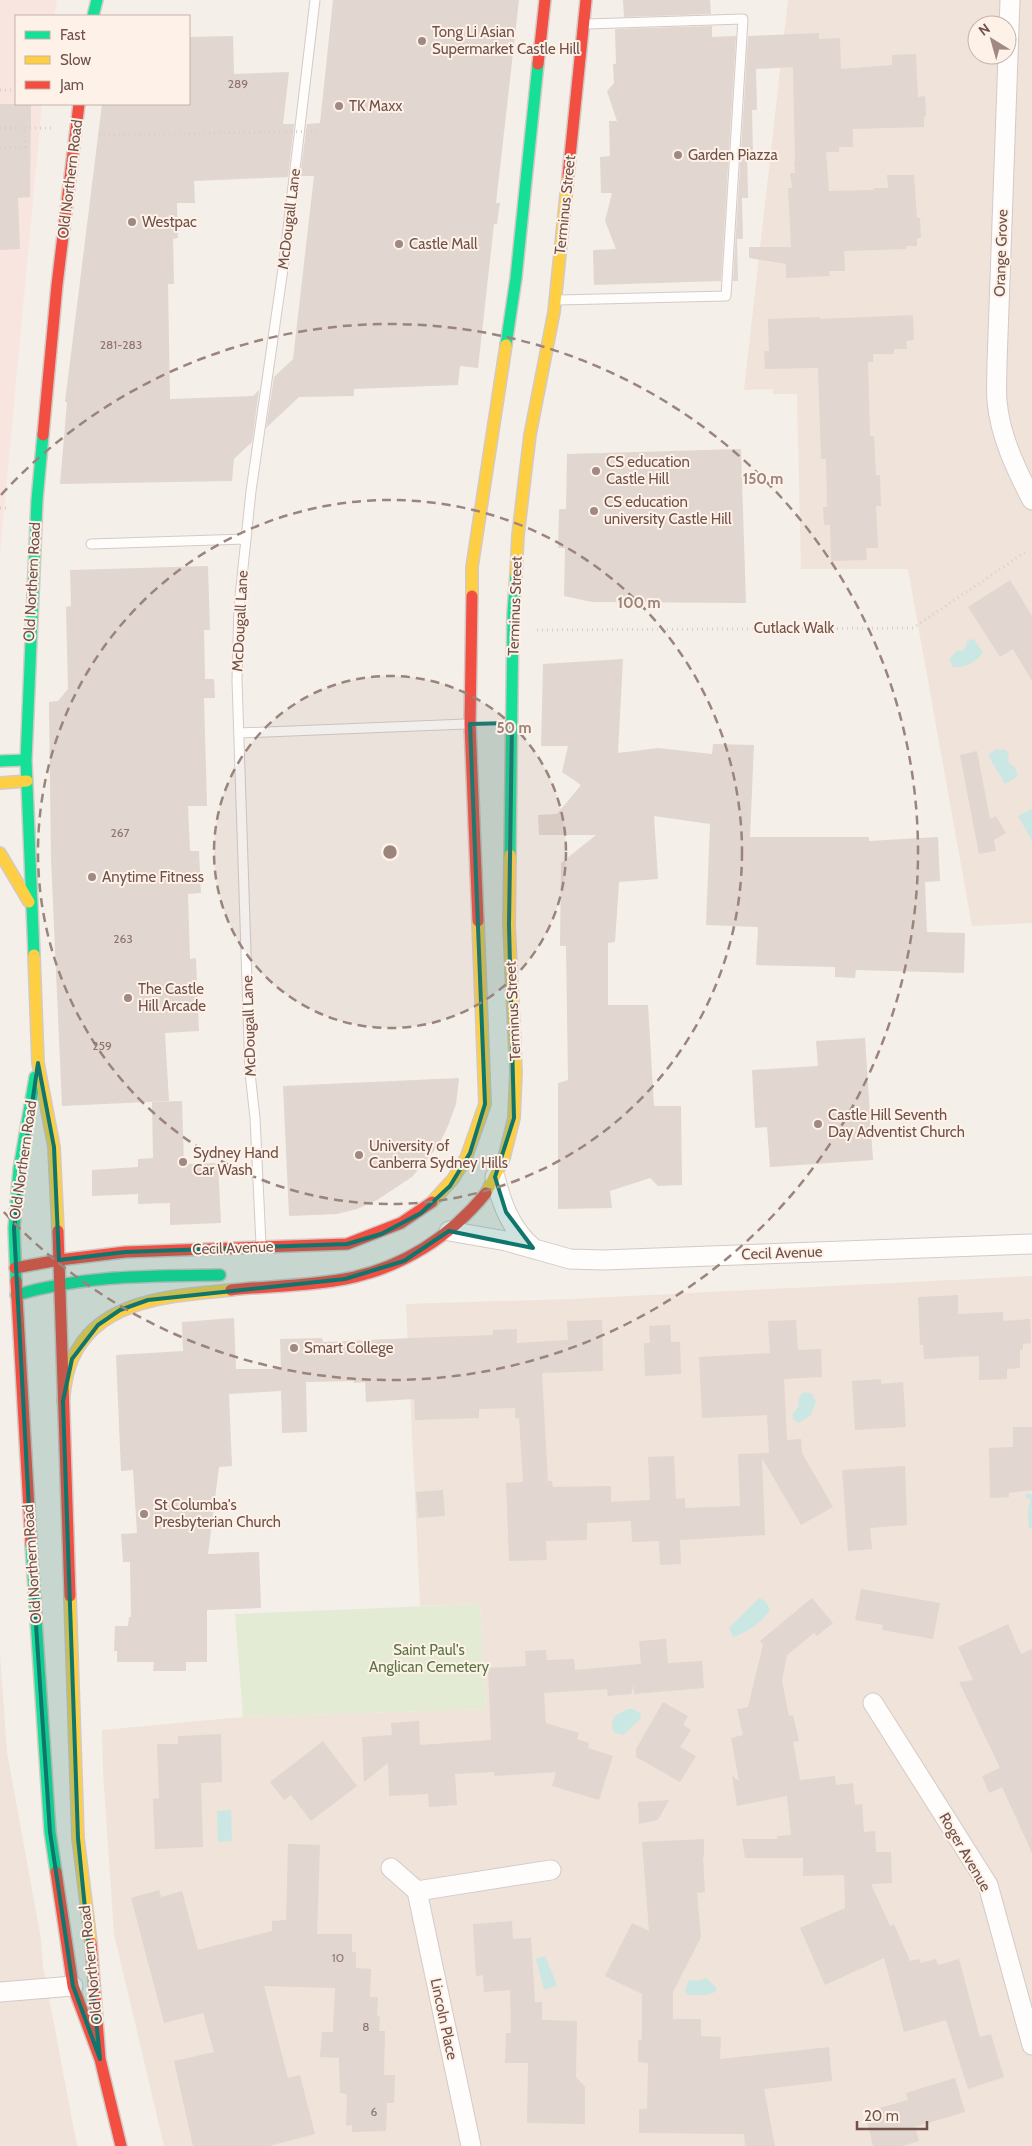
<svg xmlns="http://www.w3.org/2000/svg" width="1032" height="2146" viewBox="0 0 1032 2146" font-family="Cabin,sans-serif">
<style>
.residential{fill:#f0e3d9;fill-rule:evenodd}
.commercial{fill:#f8e5df}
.green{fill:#e4ebd4}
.water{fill:#cbe7e4}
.building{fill:#e1d6d0}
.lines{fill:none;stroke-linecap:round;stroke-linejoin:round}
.lane-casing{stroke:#d4cac6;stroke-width:11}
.street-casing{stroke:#d4cac6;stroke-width:21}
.fast-casing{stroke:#d4cac5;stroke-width:14}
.slow-casing{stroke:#d4cac5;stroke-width:14}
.jam-casing{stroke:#d4cac5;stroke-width:14}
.path{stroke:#d8cfcd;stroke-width:3;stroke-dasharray:1 4;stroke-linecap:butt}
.lane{stroke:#fefdfc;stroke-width:9}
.street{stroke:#fefdfc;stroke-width:19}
.fast{stroke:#16e098;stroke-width:11}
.slow{stroke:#ffcf43;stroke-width:11}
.jam{stroke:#f24e42;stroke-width:11}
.path-bridge{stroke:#d8cfcd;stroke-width:3;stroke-dasharray:1 4;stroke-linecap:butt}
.marked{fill:#0f766e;fill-opacity:0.2;stroke:#0f766e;stroke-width:4;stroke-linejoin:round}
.ring{fill:none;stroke:#9a847c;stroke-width:2.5;stroke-dasharray:9 6}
.poi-dot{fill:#9f8982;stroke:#fef2e8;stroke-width:2}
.labels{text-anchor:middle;stroke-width:4;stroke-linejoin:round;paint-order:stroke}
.number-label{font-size:12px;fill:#8f756e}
.poi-label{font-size:15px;fill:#71524a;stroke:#fef2e8;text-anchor:start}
.street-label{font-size:15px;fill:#71524a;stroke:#fef2e8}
.park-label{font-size:15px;fill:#5a7643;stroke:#fef2e8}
.centre{fill:#9a847c;stroke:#fef2e8;stroke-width:2.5}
.ring-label{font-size:15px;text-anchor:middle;font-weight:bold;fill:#9a847c;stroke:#fef2e8;stroke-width:4;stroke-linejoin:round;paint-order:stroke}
</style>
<rect width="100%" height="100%" fill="#f5efe9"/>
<path class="residential" d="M 788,0 L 1032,0 L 1032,923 L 972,926 L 908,569 L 801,569 L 797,394 L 773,394 L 773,389 L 744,390 ZM 977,25 L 1007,25 L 1007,55 L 977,55 Z
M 1032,1276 L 1032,2146 L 164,2146 L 114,1934 L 103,1770 L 102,1730 L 243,1717 L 486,1709 L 480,1604 L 420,1606 L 406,1304 L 571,1299 Z
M 0,1655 L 7,1752 L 41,1939 L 43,1966 L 77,2146 L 0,2146 Z"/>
<path class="commercial" d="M 0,0 L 57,0 L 54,16 L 16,16 L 16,104 L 42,104 L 0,554 Z"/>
<path class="green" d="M 480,1604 L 486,1709 L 243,1717 L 235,1614 Z"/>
<path class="water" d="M 974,639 L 983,653 C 974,663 966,668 953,667 L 949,659 L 958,650 L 962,651 L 966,647 L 967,641 Z
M 997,749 L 1006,750 L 1009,757 L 1008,762 L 1015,768 L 1018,776 L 1005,784 L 989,757 L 989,754 Z
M 1031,809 L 1032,811 L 1032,840 L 1018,816 Z
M 807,1392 L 812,1394 L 816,1402 L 810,1416 L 798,1423 L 793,1419 L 792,1415 L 798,1407 L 799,1398 L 802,1393 Z
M 1025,1494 L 1032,1494 L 1032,1528 L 1029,1528 L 1028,1513 L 1030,1499 L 1026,1498 Z
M 759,1598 L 765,1601 L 770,1609 C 766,1620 744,1634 733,1637 L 729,1628 Z
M 628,1709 L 633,1709 L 641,1713 C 642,1722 630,1726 624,1735 L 615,1733 L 612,1729 L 612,1721 L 616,1715 Z
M 231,1810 L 232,1841 L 218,1842 L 217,1811 Z
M 545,1956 L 557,1985 L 544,1990 L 536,1959 Z
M 706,1978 L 717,1988 L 715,1992 L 707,1995 L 688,1995 L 685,1991 L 689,1980 L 699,1981 Z"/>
<path class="building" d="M 333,0 L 519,0 L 496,203 L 500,203 L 497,224 L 494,224 L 478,368 L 460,366 L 458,385 L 354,389 L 354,396 L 299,397 L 266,428 L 274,377 L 293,359 L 314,176 L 300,176 L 307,124 L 320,123 Z
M 623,0 L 710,0 L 711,14 L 624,17 Z
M 712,26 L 712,37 L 736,36 L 721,281 L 594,285 L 593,250 L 616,249 L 605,221 L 612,193 L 601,193 L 600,157 L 610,156 L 609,121 L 617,121 L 607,91 L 614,83 L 613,64 L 616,64 L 615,29 Z
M 819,33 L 819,39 L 840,38 L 841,69 L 892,65 L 892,55 L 916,54 L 918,97 L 925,96 L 926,116 L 924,117 L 924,127 L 853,129 L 853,147 L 839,147 L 839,152 L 826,152 L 829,191 L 873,190 L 874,188 L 888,188 L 887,175 L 914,175 L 917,218 L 920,218 L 921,238 L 917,238 L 917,246 L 906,246 L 906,249 L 844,251 L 845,271 L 829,271 L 830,276 L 786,278 L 786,264 L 749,258 L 749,247 L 791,247 L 788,188 L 792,188 L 790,173 L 795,173 L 794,163 L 795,162 L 793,67 L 756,69 L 757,110 L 752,110 L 753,153 L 747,153 L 748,198 L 742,198 L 743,239 L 737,239 L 738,281 L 733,281 L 748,36 Z
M 233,36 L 234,74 L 289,72 L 283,124 L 294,124 L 288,177 L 194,181 L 195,203 L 177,203 L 178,238 L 173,239 L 174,284 L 168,284 L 170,399 L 253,396 L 259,390 L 252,442 L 234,459 L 232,481 L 60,484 L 67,402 L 65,402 L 102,104 L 189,104 L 189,37 Z
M 0,104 L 31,104 L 30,197 L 18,198 L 20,249 L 0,250 Z
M 913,315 L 914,340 L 906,341 L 907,349 L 894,349 L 894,354 L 873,354 L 873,362 L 868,362 L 870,436 L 874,436 L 876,475 L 880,475 L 881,506 L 876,506 L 878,548 L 866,548 L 867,560 L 831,561 L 830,525 L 824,525 L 823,507 L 827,507 L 826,459 L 821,459 L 818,368 L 765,369 L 764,351 L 769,351 L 768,319 L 820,317 L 820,319 Z
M 741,449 L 746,603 L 592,602 L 564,596 L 565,548 L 558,548 L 559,509 L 566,509 L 567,454 Z
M 208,566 L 210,630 L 204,630 L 205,679 L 214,679 L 215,698 L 204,698 L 207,806 L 188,806 L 190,851 L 199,851 L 201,893 L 188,894 L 190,959 L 196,958 L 199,1031 L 165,1033 L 169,1101 L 62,1106 L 51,859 L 49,702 L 58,701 L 68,689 L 66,607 L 71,606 L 70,570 Z
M 1010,580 L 1032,616 L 1032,681 L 1013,649 L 1000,657 L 968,607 Z
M 623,659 L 618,753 L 658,748 L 712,754 L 713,744 L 754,745 L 750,837 L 869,837 L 869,841 L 938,837 L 940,881 L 925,882 L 927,932 L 965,933 L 964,973 L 856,970 L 855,978 L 835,977 L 835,967 L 756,965 L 758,927 L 706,925 L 710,824 L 654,816 L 658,879 L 619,882 L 615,942 L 608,943 L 608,1005 L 648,1005 L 654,1106 L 681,1106 L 682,1185 L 658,1186 L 650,1178 L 610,1191 L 612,1208 L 558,1209 L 558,1083 L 568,1080 L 566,946 L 560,946 L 561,863 L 596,835 L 539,835 L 538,815 L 557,814 L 581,785 L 562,772 L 568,746 L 541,746 L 543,664 Z
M 977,751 L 990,819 L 996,816 L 1006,833 L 994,840 L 996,851 L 979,854 L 960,755 Z
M 865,1038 L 873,1160 L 770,1167 L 767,1127 L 755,1128 L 752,1070 L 818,1066 L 816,1041 Z
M 459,1078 L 456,1104 L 448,1126 L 438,1146 L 412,1177 L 377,1200 L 357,1209 L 337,1214 L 289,1216 L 283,1086 Z
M 182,1101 L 184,1164 L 218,1163 L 221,1223 L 170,1225 L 170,1203 L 138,1204 L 138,1194 L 92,1196 L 92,1170 L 138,1167 L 138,1159 L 153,1158 L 152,1102 Z
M 958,1295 L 958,1314 L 1003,1312 L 1003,1321 L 1030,1319 L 1031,1343 L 1023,1344 L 1023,1349 L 1020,1350 L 1020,1368 L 1007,1369 L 1007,1379 L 979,1380 L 979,1356 L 924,1359 L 923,1345 L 920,1345 L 918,1297 Z
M 234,1318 L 236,1369 L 281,1369 L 280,1339 L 322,1338 L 323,1342 L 412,1338 L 493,1335 L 493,1330 L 517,1329 L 517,1343 L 568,1340 L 567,1321 L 602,1320 L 603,1371 L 542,1373 L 548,1481 L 552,1481 L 553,1487 L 611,1486 L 611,1502 L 650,1500 L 648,1457 L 674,1456 L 676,1499 L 685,1498 L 685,1508 L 740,1506 L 738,1454 L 769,1453 L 767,1415 L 702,1418 L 699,1357 L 770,1353 L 768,1321 L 796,1320 L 798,1350 L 821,1349 L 822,1377 L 784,1379 L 787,1440 L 801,1439 L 802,1453 L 833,1507 L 801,1525 L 762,1458 L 765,1535 L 680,1540 L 681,1564 L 660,1565 L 659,1541 L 632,1542 L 631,1521 L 587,1523 L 587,1540 L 546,1541 L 547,1560 L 509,1561 L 506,1483 L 523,1482 L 519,1418 L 515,1418 L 515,1408 L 479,1409 L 479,1418 L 415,1420 L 414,1399 L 366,1402 L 365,1382 L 354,1383 L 354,1381 L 306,1382 L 307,1432 L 282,1433 L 281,1391 L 229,1394 L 232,1466 L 219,1467 L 208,1554 L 259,1552 L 261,1608 L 207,1610 L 207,1662 L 186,1662 L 186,1671 L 153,1671 L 154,1662 L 117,1662 L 117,1651 L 114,1651 L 115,1626 L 128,1626 L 129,1617 L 131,1617 L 130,1562 L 123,1562 L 121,1534 L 137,1533 L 133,1470 L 121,1471 L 116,1355 L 183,1351 L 182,1322 Z
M 670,1325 L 671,1342 L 680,1342 L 681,1374 L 645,1376 L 644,1343 L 650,1343 L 649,1326 Z
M 881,1379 L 881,1384 L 903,1382 L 906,1427 L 855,1430 L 852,1381 Z
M 1013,1427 L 1032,1427 L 1032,1490 L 1009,1493 L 1009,1497 L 990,1498 L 989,1448 L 1013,1447 Z
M 905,1466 L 907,1525 L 870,1528 L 872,1549 L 848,1551 L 842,1470 Z
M 443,1490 L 445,1516 L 418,1518 L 416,1492 Z
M 861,1589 L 940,1603 L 933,1639 L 882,1630 L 883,1625 L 855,1620 Z
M 812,1598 L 833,1623 L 817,1636 L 814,1633 L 787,1655 L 782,1681 L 789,1716 L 793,1715 L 799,1741 L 793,1742 L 800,1780 L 835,1776 L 836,1785 L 853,1783 L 855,1805 L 862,1804 L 864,1832 L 875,1831 L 876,1852 L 891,1852 L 892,1883 L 871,1884 L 890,1926 L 894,1924 L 910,1961 L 919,1959 L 921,1963 L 936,1959 L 938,1965 L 959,1959 L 980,2037 L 991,2034 L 1004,2077 L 968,2089 L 946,2020 L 904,2032 L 884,1958 L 825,1985 L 800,1928 L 845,1908 L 844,1875 L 803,1876 L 803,1858 L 745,1858 L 742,1839 L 777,1839 L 777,1836 L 791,1835 L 787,1796 L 737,1806 L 732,1776 L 739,1781 L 731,1738 L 743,1735 L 737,1709 L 748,1707 L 763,1645 L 760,1641 Z
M 1008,1624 L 1021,1654 L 1032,1649 L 1032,1853 L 1002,1787 L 989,1793 L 982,1776 L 1000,1768 L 959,1682 L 973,1680 L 958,1647 Z
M 666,1639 L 668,1663 L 702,1661 L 704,1688 L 634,1694 L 634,1685 L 631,1694 L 608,1696 L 607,1689 L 544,1693 L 546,1723 L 579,1733 L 577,1739 L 589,1743 L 588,1748 L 613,1756 L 599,1800 L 552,1786 L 556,1772 L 494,1776 L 494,1772 L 455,1774 L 457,1805 L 429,1807 L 428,1794 L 389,1796 L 388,1763 L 364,1782 L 362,1737 L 392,1735 L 391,1723 L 419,1721 L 420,1745 L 491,1740 L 488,1668 L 526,1666 L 525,1651 L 546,1650 L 547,1660 L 574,1659 L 575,1670 L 641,1664 L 639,1641 Z
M 663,1702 L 688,1716 L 683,1725 L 691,1730 L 680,1747 L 696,1756 L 680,1782 L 636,1757 L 636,1749 Z
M 221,1734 L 222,1782 L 201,1783 L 203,1847 L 155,1849 L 153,1799 L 159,1798 L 157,1744 L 178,1744 L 178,1736 Z
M 323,1741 L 357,1786 L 311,1821 L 291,1795 L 284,1800 L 270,1782 Z
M 669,1800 L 658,1820 L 639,1824 L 638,1802 Z
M 704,1839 L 704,1857 L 703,1857 L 705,1892 L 697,1893 L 701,1937 L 673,1992 L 673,2019 L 701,2019 L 701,2036 L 721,2037 L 720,2059 L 829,2047 L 832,2081 L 764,2089 L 775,2146 L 745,2146 L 744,2134 L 639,2133 L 639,2109 L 647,2109 L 648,2063 L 638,2062 L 638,2041 L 642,2039 L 642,1994 L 605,1976 L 632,1923 L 649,1931 L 642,1842 Z
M 288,1844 L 320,1845 L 317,1934 L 352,1934 L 352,1952 L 356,1952 L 356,1968 L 371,1969 L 370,1997 L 378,1997 L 377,2016 L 380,2016 L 379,2031 L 385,2031 L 384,2075 L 395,2075 L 394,2103 L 387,2103 L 386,2131 L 352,2132 L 352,2125 L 346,2126 L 347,2094 L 340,2093 L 339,2058 L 320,2057 L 322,2032 L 333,2032 L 335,1988 L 264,1986 L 288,2078 L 300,2075 L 315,2134 L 269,2146 L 193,2146 L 174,2061 L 214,2052 L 203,2013 L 164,2023 L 131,1898 L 159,1890 L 161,1897 L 182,1891 L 198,1950 L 272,1931 L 272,1921 L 286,1920 Z
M 512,1921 L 513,1939 L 531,1938 L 535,2002 L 542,2002 L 542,2020 L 577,2021 L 576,2077 L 585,2087 L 585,2124 L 527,2123 L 528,2063 L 505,2063 L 506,2033 L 511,2033 L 510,1990 L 484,1992 L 483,1975 L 476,1976 L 473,1924 Z
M 955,2078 L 965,2112 L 915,2127 L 919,2141 L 902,2146 L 873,2146 L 865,2112 L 908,2100 L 906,2093 Z"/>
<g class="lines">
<g class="lane-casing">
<path id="lane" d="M 558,300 L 726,296 L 743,19 L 587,24
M 91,544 L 246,539
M 239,733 L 466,724
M 261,1244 L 255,1118 L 250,1073 L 237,680 L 239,606 L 251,491 L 284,262 L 315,0"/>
</g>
<g class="street-casing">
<path id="street" d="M 1010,0 L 997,363 C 997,376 996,389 997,401 C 1000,436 1016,469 1032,500
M 495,1177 C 502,1205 511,1229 533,1248
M 449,1231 L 506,1241 L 570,1259 L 603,1260 L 1032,1244
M 873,1703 L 988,1885 L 1032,2045
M 391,1868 L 417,1891 L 471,2146
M 417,1891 L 551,1870
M 0,1992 L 73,1986"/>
</g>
<g class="fast-casing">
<path id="fast" d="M 93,16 L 97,0
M 506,345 L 516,278 L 538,64
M 26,760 L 37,500 L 43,435
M 0,761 L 26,760 L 34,955
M 510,855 L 513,613 L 516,574
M 16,1281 L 14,1228 L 19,1169 L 35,1077
M 16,1295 C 85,1275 149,1276 220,1275
M 31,1544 L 50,1832 L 56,1872"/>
</g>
<g class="slow-casing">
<path id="slow" d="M 516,574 L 518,535 L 530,435 L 554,312 L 568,176
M 472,596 L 472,567 L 506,345
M 0,783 L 27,781
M 0,853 L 29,902
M 34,955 L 38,1063 L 54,1147 L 58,1231
M 486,1193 L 504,1158 L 514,1118 L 516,1072 L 509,925 L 510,855
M 432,1202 L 453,1179 L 466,1158 L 485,1104 L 478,921
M 63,1401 C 65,1387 66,1373 72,1360 C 98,1298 174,1296 231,1290
M 70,1596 L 78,1838 L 91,1943"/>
</g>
<g class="jam-casing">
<path id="jam" d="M 538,64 L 545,0
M 568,176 L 586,0
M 43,435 L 57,285 L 79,104
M 472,596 L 470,724 L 478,921
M 58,1231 L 70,1596
M 15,1268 L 59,1260 L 125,1252 L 347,1244 L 401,1223 L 432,1202
M 16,1281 L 31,1544
M 231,1290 C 268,1286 308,1286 345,1279 C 402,1268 450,1237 486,1193
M 56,1872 L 73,1986 L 100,2059 L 121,2146
M 91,1943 L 100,2059"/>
</g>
<path class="path" d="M 0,90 L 16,90
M 0,128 L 51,128
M 99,134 L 111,135 L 283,132
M 0,148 L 25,147 L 25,127
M 0,508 L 9,508
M 537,630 L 913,628 L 1027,551"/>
<use href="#lane" class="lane"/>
<use href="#street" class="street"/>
<use href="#fast" class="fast"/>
<use href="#slow" class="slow"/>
<use href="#jam" class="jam"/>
<path class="path-bridge" d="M 286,132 L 319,131"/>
</g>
<path class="marked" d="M 512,723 L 509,925 L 514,1118 L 495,1177 L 506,1212 L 533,1248 L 449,1231 L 404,1261 L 345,1279 L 148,1300 L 120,1310 L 98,1325 L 72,1359 L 63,1401 L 78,1838 L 100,2059 L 73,1986 L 50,1832 L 32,1566 L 14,1228 L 38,1063 L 54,1147 L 59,1260 L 125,1252 L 347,1244 L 381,1234 L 421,1213 L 450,1186 L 470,1153 L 485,1104 L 470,724 Z"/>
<circle cx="390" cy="852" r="176" fill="#9a847c" fill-opacity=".12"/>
<g class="ring">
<circle cx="390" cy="852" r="176"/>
<circle cx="390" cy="852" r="352"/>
<path d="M1 495A528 528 0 1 1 1 1209"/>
</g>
<g class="poi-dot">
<circle cx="422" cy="41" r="5"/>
<circle cx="339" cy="106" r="5"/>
<circle cx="678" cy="155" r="5"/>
<circle cx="132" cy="222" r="5"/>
<circle cx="399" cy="244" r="5"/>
<circle cx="596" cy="471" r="5"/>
<circle cx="594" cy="511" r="5"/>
<circle cx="92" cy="877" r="5"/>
<circle cx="128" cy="998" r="5"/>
<circle cx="818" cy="1124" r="5"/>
<circle cx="359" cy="1155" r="5"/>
<circle cx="183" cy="1162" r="5"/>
<circle cx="294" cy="1348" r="5"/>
<circle cx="144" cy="1514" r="5"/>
</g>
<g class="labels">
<g class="number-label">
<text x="238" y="88">289</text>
<text x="121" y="349">281-283</text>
<text x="120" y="837">267</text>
<text x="123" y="943">263</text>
<text x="102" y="1050">259</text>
<text x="338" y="1962">10</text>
<text x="366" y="2031">8</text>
<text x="374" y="2116">6</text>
</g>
<g class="poi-label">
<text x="432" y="37">Tong Li Asian<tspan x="432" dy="17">Supermarket Castle Hill</tspan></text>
<text x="349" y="111">TK Maxx</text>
<text x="688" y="160">Garden Piazza</text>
<text x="142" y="227">Westpac</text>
<text x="409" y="249">Castle Mall</text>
<text x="606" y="467">CS education<tspan x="606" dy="17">Castle Hill</tspan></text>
<text x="604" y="507">CS education<tspan x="604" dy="17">university Castle Hill</tspan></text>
<text x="102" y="882">Anytime Fitness</text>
<text x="138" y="994">The Castle<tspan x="138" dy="17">Hill Arcade</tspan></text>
<text x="828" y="1120">Castle Hill Seventh<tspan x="828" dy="17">Day Adventist Church</tspan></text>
<text x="369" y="1151">University of<tspan x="369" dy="17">Canberra Sydney Hills</tspan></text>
<text x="193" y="1158">Sydney Hand<tspan x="193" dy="17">Car Wash</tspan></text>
<text x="304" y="1353">Smart College</text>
<text x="154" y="1510">St Columba's<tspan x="154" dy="17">Presbyterian Church</tspan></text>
</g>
<g class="street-label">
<text transform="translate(70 179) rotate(-83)" y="5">Old Northern Road</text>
<text transform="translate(565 205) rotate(-84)" y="5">Terminus Street</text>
<text transform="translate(289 219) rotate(-83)" y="5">McDougall Lane</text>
<text transform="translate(1001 253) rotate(-88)" y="5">Orange Grove</text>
<text transform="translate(32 582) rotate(-87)" y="5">Old Northern Road</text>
<text transform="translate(515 606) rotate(-88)" y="5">Terminus Street</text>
<text transform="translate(240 621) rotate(-87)" y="5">McDougall Lane</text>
<text x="794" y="633">Cutlack Walk</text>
<text transform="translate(513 1011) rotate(-93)" y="5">Terminus Street</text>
<text transform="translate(249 1026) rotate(-92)" y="5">McDougall Lane</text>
<text transform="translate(23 1160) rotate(-82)" y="5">Old Northern Road</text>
<text transform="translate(233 1248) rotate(-2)" y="5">Cecil Avenue</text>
<text transform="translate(782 1253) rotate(-2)" y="5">Cecil Avenue</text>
<text transform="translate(32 1564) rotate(-94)" y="5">Old Northern Road</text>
<text transform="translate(965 1852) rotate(60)" y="5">Roger Avenue</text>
<text transform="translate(91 1965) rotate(-96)" y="5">Old Northern Road</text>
<text transform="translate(444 2019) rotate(78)" y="5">Lincoln Place</text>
</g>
<g class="park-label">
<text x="429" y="1655">Saint Paul's<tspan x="429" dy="17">Anglican Cemetery</tspan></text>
</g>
</g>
<circle cx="390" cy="852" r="8" class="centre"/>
<g class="ring-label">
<text x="763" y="484">150 m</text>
<text x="639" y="608">100 m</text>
<text x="514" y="733">50 m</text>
</g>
<rect x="15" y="15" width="175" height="90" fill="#fef2e8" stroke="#c6b2a9"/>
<rect x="25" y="31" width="25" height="8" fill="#16e098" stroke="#c6b2a9"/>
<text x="60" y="40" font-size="15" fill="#71524a">Fast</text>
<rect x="25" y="56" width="25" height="8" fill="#ffcf43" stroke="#c6b2a9"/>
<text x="60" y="65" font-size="15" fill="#71524a">Slow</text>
<rect x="25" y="81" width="25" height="8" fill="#f24e42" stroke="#c6b2a9"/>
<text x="60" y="90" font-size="15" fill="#71524a">Jam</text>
<g transform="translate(992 40) rotate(323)"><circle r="24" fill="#fef2e8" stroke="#c6b2a9"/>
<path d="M0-4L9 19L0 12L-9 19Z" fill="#9f8982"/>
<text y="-8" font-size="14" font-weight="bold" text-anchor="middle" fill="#71524a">N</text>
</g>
<path d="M857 2121v8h70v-8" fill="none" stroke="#71524a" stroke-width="2.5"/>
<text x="864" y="2121" font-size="15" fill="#71524a" stroke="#fef2e8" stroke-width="4" paint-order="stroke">20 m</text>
</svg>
